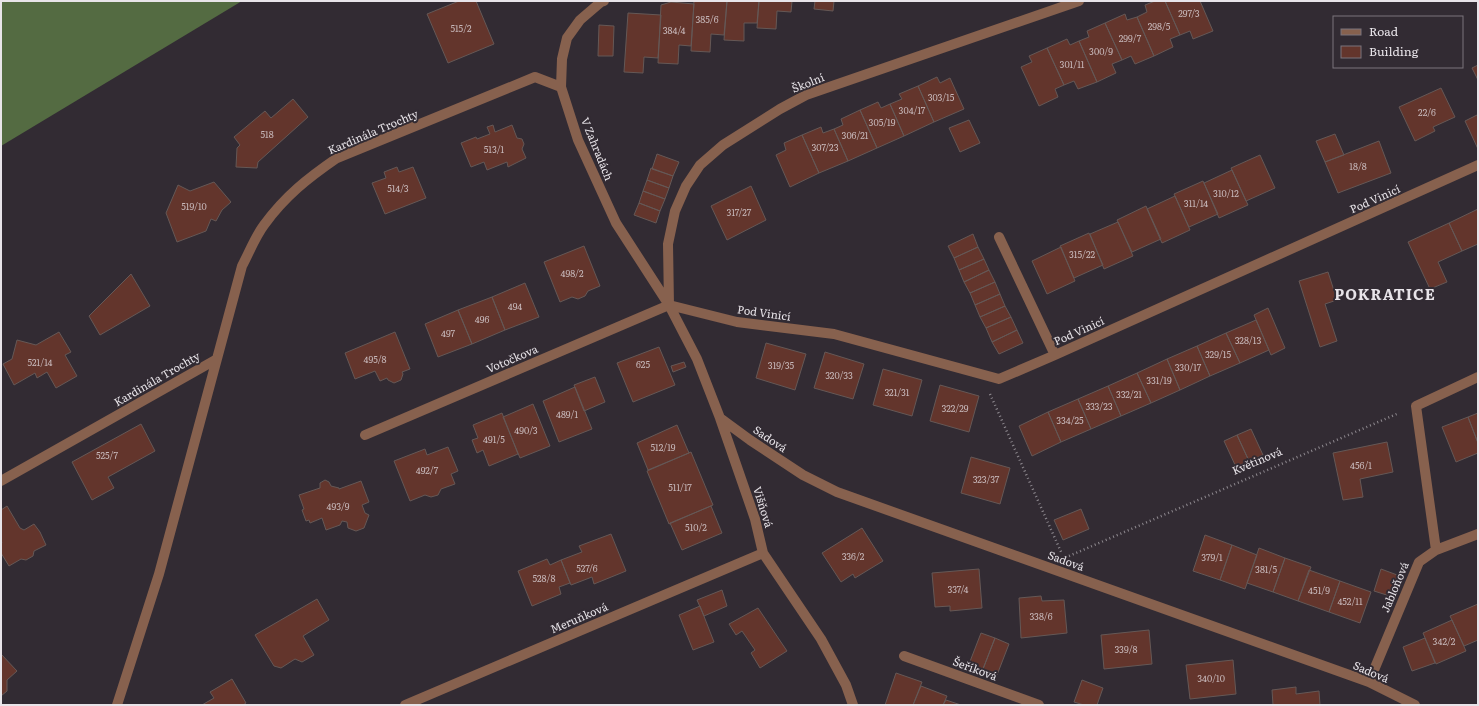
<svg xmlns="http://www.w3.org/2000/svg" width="1479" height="706" viewBox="0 0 1479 706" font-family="Literata,serif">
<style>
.forest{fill:#546b42}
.building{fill:#63352c;stroke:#655856}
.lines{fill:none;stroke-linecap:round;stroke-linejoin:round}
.path{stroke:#8f8a90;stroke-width:2.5;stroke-dasharray:1 3;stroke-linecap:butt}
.minor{stroke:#87614e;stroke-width:10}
.labels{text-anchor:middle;stroke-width:4;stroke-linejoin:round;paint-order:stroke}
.number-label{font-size:9px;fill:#c7b8ba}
.street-label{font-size:11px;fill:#e8e4e9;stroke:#322b33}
.district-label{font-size:15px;font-weight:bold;letter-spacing:1px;fill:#e8e4e9;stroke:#322b33}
</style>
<rect width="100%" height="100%" fill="#322b33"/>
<path class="forest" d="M 1,1 L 242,1 L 1,146 Z"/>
<path class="building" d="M 459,1 L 476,1 L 494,44 L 448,63 L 427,14 Z
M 694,1 L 727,1 L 724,35 L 711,34 L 710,52 L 691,51 Z
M 727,1 L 759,1 L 757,23 L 744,23 L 744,41 L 724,40 Z
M 759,1 L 792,1 L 791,12 L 777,11 L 776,29 L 757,28 Z
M 815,1 L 834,1 L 833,11 L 814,9 Z
M 1155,1 L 1165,1 L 1180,35 L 1170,39 L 1173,47 L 1154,56 L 1137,17 L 1147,12 L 1145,5 Z
M 1165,1 L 1200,1 L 1213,31 L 1193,39 L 1190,31 L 1180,35 Z
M 671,2 L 694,4 L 691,46 L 679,45 L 678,64 L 658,63 L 661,5 Z
M 628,13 L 661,15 L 658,58 L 644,57 L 643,73 L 624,72 Z
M 1125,14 L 1127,20 L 1137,17 L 1154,56 L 1135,64 L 1131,56 L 1122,60 L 1105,23 Z
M 1105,23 L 1122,60 L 1112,64 L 1116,73 L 1097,82 L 1079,41 L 1089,37 L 1087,31 Z
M 599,25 L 614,26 L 613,56 L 598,56 Z
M 1067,39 L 1070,45 L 1079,41 L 1097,82 L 1078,89 L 1074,81 L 1064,85 L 1047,48 Z
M 1047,48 L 1064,85 L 1055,89 L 1058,97 L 1039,106 L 1021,67 L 1032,62 L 1029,56 Z
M 1478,65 L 1478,80 L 1472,68 Z
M 937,77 L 940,83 L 950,78 L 964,109 L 934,122 L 918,86 Z
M 918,86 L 934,122 L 904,136 L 890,104 L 902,99 L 899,94 Z
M 1441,88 L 1455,117 L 1433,127 L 1435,131 L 1415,141 L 1399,107 Z
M 293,99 L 308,117 L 258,162 L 257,168 L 236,167 L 237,148 L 240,145 L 234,137 L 265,111 L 271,118 Z
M 878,102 L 881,108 L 890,104 L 904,136 L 877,148 L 860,110 Z
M 860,110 L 877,148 L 848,161 L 834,129 L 843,125 L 841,119 Z
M 1477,115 L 1478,118 L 1478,149 L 1465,121 Z
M 969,120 L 980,143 L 960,152 L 949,128 Z
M 493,125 L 495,132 L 512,125 L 517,138 L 522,139 L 524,144 L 522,149 L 526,158 L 508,167 L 507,162 L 487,170 L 484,162 L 471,167 L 461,143 L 476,137 L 477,139 L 490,134 L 487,127 Z
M 821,127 L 823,133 L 834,129 L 848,161 L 819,173 L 802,135 Z
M 1335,134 L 1344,155 L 1325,162 L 1316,141 Z
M 802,135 L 819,173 L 790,187 L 776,155 L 786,150 L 784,143 Z
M 1379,141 L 1391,173 L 1338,193 L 1325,162 Z
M 657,154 L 679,162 L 673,176 L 652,169 Z
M 1260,155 L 1275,188 L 1246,201 L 1231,168 Z
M 397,167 L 399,172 L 413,167 L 426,198 L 385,214 L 372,183 L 386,178 L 384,172 Z
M 651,168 L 673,176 L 669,188 L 647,180 Z
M 1232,170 L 1248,205 L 1219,218 L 1204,183 Z
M 647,180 L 669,188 L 665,199 L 643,191 Z
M 1203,181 L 1218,214 L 1189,227 L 1174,194 Z
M 214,182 L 231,202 L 222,210 L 216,221 L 211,219 L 206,231 L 177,242 L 166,213 L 178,185 L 190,191 Z
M 751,186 L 766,220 L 727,240 L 711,206 Z
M 643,191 L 665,199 L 660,211 L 639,203 Z
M 1175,196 L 1190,230 L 1162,243 L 1147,209 Z
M 639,203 L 660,211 L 656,223 L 634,215 Z
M 1146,206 L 1161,239 L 1132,252 L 1117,220 Z
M 1478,209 L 1478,244 L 1462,251 L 1449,223 Z
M 1118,222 L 1133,256 L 1104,269 L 1090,234 Z
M 1449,223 L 1462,251 L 1438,262 L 1447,282 L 1430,289 L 1408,242 Z
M 1089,233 L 1103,265 L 1074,278 L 1060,246 Z
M 973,234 L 978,247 L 954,258 L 948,246 Z
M 584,246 L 600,286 L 588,291 L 585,296 L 578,299 L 572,297 L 560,302 L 544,262 Z
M 978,247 L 984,259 L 959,270 L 954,258 Z
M 1061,247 L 1075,281 L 1047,294 L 1032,261 Z
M 984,259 L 989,270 L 964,282 L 959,270 Z
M 989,270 L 995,282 L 970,293 L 964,282 Z
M 1328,272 L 1337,300 L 1325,304 L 1337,341 L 1320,347 L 1299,281 Z
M 131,274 L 150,306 L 100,335 L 89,316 Z
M 995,282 L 1000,294 L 975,305 L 970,293 Z
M 525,283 L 539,317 L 505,330 L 492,297 Z
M 1000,294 L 1005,306 L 980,317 L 975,305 Z
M 492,297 L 505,330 L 472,344 L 458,310 Z
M 1005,306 L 1011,317 L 986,328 L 980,317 Z
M 1268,308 L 1285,348 L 1271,355 L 1254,315 Z
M 458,310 L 472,344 L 438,357 L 425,324 Z
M 1011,317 L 1017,330 L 992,342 L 986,328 Z
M 1256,320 L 1269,350 L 1240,363 L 1226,333 Z
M 1017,330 L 1023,343 L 999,354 L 992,342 Z
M 59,332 L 71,352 L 65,355 L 77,376 L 56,388 L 47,372 L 37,378 L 35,373 L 14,385 L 3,364 L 12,359 L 17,340 L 36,345 Z
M 395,332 L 410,369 L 402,372 L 403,374 L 401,380 L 394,383 L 388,380 L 387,378 L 380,381 L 375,371 L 355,379 L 345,353 Z
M 1226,333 L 1240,363 L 1210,376 L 1197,346 Z
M 766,343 L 806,354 L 795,390 L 756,378 Z
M 1197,346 L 1210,376 L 1180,390 L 1167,359 Z
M 659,347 L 675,385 L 633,402 L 617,363 Z
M 825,352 L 864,364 L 853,399 L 814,388 Z
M 1167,359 L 1180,390 L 1151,403 L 1137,373 Z
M 684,362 L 686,367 L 673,372 L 671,366 Z
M 883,369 L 922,380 L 912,416 L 873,405 Z
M 1137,373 L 1151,403 L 1121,416 L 1108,386 Z
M 595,377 L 605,402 L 584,411 L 574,385 Z
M 940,385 L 979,396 L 969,432 L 930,421 Z
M 1108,386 L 1121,416 L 1091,429 L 1078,399 Z
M 575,387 L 592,429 L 559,442 L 543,401 Z
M 1078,399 L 1091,429 L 1061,442 L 1048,412 Z
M 533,404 L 550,446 L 520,458 L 503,417 Z
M 1048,412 L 1061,442 L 1032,456 L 1019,426 Z
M 502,413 L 518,454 L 489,466 L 483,450 L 477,453 L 472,440 L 478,438 L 473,425 Z
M 1478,413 L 1478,443 L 1468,417 Z
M 1468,417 L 1478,443 L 1478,453 L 1456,462 L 1442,427 Z
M 141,424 L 155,451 L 108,477 L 114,488 L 92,500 L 72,462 Z
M 677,425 L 689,453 L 648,470 L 637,443 Z
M 1251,429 L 1263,455 L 1249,461 L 1237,435 Z
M 1237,435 L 1249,461 L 1236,467 L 1224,441 Z
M 1387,442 L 1393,472 L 1360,479 L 1363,497 L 1343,500 L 1333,453 Z
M 448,447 L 458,471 L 451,474 L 455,484 L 441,489 L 438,495 L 431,497 L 425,495 L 410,501 L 394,461 L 425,449 L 427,455 Z
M 691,452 L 713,505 L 669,524 L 647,471 Z
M 971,457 L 1010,468 L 1000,504 L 961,493 Z
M 325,480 L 329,482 L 331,486 L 339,488 L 339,489 L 361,481 L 369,502 L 362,505 L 365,513 L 369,515 L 364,528 L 356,531 L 348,528 L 347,522 L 342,521 L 340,525 L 326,530 L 322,518 L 310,523 L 309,520 L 306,521 L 302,510 L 304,509 L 299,495 L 320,488 L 320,483 Z
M 7,506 L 20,528 L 24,530 L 34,524 L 40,532 L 46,545 L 34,551 L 33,556 L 26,560 L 21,559 L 9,566 L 1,553 L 1,543 L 2,543 L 1,541 L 1,510 Z
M 711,506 L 722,533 L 682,550 L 670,523 Z
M 1081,509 L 1089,529 L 1063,540 L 1054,520 Z
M 862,528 L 883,561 L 855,578 L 853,574 L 841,582 L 822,553 Z
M 611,534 L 626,571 L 594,584 L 592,577 L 571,585 L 561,560 L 582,552 L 579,546 Z
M 1205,535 L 1232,545 L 1220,580 L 1193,571 Z
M 1232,545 L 1257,555 L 1245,589 L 1220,580 Z
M 1259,548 L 1285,558 L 1273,592 L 1247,583 Z
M 1285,558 L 1311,567 L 1298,601 L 1273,592 Z
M 547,559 L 550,565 L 561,560 L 570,583 L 559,587 L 561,594 L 532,606 L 518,571 Z
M 979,569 L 982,608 L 950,611 L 950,606 L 935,607 L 932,573 Z
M 1381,569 L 1400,576 L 1393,597 L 1374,591 Z
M 1309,570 L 1340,581 L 1329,612 L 1298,601 Z
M 1340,581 L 1371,592 L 1360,623 L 1329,612 Z
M 722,590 L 727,606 L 704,616 L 697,600 Z
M 1041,596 L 1042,601 L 1064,600 L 1067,633 L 1021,638 L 1019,598 Z
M 317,599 L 329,620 L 303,636 L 314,655 L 302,662 L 295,659 L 281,668 L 274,666 L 255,635 Z
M 1478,604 L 1478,640 L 1464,646 L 1450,616 Z
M 700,606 L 714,642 L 693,650 L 679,615 Z
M 758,608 L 787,651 L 760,668 L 751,653 L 755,650 L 742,631 L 736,635 L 729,624 Z
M 1452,620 L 1466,651 L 1436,664 L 1423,633 Z
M 1149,630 L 1152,664 L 1104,669 L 1101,635 Z
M 981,633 L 995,638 L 983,669 L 969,664 Z
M 995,638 L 1009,644 L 997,675 L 983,669 Z
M 1425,638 L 1435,663 L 1412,671 L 1403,647 Z
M 1,654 L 17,671 L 7,680 L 7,691 L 1,696 Z
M 1233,660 L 1236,694 L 1190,699 L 1186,665 Z
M 896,673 L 922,682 L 913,705 L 885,705 Z
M 232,679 L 246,703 L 243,705 L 202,705 L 214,698 L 210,692 Z
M 1082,680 L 1103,688 L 1097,705 L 1084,705 L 1074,702 Z
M 921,686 L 947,696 L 943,705 L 913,705 Z
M 1296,687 L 1296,694 L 1319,691 L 1320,705 L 1273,705 L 1272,690 Z
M 946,700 L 961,705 L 943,705 Z"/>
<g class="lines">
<path class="path" d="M 990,394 L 1062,554
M 1069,556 L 1399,413"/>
<path class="minor" d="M 604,1 L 601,2 L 580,20 L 567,38 L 562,59 L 561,87 L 578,140 L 616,223 L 669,305 L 697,359 L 720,418 L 755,519 L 763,553 L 821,639 L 846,685 L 853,705
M 999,237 L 1055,355
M 669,305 L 737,322 L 834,334 L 999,379 L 1055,355 L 1478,165
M 669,305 L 668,244 L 675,211 L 686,186 L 700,165 L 723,145 L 780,109 L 806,95 L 1079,1
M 720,418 L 750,440 L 803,475 L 837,492 L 1369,682 L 1415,705
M 365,435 L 669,305
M 1,481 L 217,359
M 1436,550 L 1416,406 L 1478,377
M 904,656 L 1039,705
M 1369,682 L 1419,562 L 1436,550 L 1478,534
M 117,705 L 159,574 L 242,266 C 249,253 255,237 264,225 C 285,196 308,178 337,158 L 535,77 L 561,87
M 405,705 L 763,553"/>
</g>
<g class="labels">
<g class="number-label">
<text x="1189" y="17">297/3</text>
<text x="707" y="23">385/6</text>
<text x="1159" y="30">298/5</text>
<text x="461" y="32">515/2</text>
<text x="674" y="34">384/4</text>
<text x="1130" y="42">299/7</text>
<text x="1101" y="55">300/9</text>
<text x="1072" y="68">301/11</text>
<text x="941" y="101">303/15</text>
<text x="912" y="114">304/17</text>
<text x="1427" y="116">22/6</text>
<text x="882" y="126">305/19</text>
<text x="267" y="138">518</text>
<text x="855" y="139">306/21</text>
<text x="825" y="151">307/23</text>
<text x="494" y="153">513/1</text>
<text x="1358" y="170">18/8</text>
<text x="398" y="192">514/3</text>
<text x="1226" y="197">310/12</text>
<text x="1196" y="207">311/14</text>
<text x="194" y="210">519/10</text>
<text x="739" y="216">317/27</text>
<text x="1082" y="258">315/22</text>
<text x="572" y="277">498/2</text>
<text x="515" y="310">494</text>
<text x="482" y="323">496</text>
<text x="448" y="337">497</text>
<text x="1248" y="344">328/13</text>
<text x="1218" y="358">329/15</text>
<text x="375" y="363">495/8</text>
<text x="40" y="366">521/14</text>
<text x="643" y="368">625</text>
<text x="781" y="369">319/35</text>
<text x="1188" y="371">330/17</text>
<text x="839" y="379">320/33</text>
<text x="1159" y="384">331/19</text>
<text x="897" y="396">321/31</text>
<text x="1129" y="398">332/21</text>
<text x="1099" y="410">333/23</text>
<text x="955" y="412">322/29</text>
<text x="567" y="418">489/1</text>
<text x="1070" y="424">334/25</text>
<text x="526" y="434">490/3</text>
<text x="494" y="443">491/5</text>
<text x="663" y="451">512/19</text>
<text x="107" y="459">525/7</text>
<text x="1361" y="469">456/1</text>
<text x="427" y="474">492/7</text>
<text x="986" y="483">323/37</text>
<text x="680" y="491">511/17</text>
<text x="338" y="510">493/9</text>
<text x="696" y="531">510/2</text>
<text x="853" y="560">336/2</text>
<text x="1212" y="561">379/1</text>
<text x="587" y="572">527/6</text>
<text x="1266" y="573">381/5</text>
<text x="544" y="582">528/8</text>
<text x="958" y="593">337/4</text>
<text x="1319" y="594">451/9</text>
<text x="1350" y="605">452/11</text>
<text x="1041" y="620">338/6</text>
<text x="1444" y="645">342/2</text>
<text x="1126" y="653">339/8</text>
<text x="1211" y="682">340/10</text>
</g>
<g class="street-label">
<text transform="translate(808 83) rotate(-22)" y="4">Školní</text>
<text transform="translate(373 132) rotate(-23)" y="4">Kardinála Trochty</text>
<text transform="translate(597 149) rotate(68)" y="4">V Zahradách</text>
<text transform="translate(1375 199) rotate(-24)" y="4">Pod Vinicí</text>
<text transform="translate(764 313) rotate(8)" y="4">Pod Vinicí</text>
<text transform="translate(1079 331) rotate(-24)" y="4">Pod Vinicí</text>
<text transform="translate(512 359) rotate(-23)" y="4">Votočkova</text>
<text transform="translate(157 379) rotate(-30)" y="4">Kardinála Trochty</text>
<text transform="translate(770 439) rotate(34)" y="4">Sadová</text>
<text transform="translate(1257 461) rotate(-23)" y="4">Květinová</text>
<text transform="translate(763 507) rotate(73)" y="4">Višňová</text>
<text transform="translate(1066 561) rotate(20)" y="4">Sadová</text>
<text transform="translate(1395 587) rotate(-67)" y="4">Jabloňová</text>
<text transform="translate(579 618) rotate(-23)" y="4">Meruňková</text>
<text transform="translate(975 669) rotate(20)" y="4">Šeříková</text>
<text transform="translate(1371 672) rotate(23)" y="4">Sadová</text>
</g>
<g class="district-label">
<text x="1385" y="300">POKRATICE</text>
</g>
</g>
<rect width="1479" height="706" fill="none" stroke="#e8e4e9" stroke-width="4"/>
<rect x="1333" y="16" width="130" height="52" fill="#322b33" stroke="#7b757c"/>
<rect x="1341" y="29" width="20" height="6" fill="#87614e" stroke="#7b757c"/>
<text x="1369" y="36" font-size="12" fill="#e8e4e9">Road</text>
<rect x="1341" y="46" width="20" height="12" fill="#63352c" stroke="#7b757c"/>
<text x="1369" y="56" font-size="12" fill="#e8e4e9">Building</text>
</svg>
